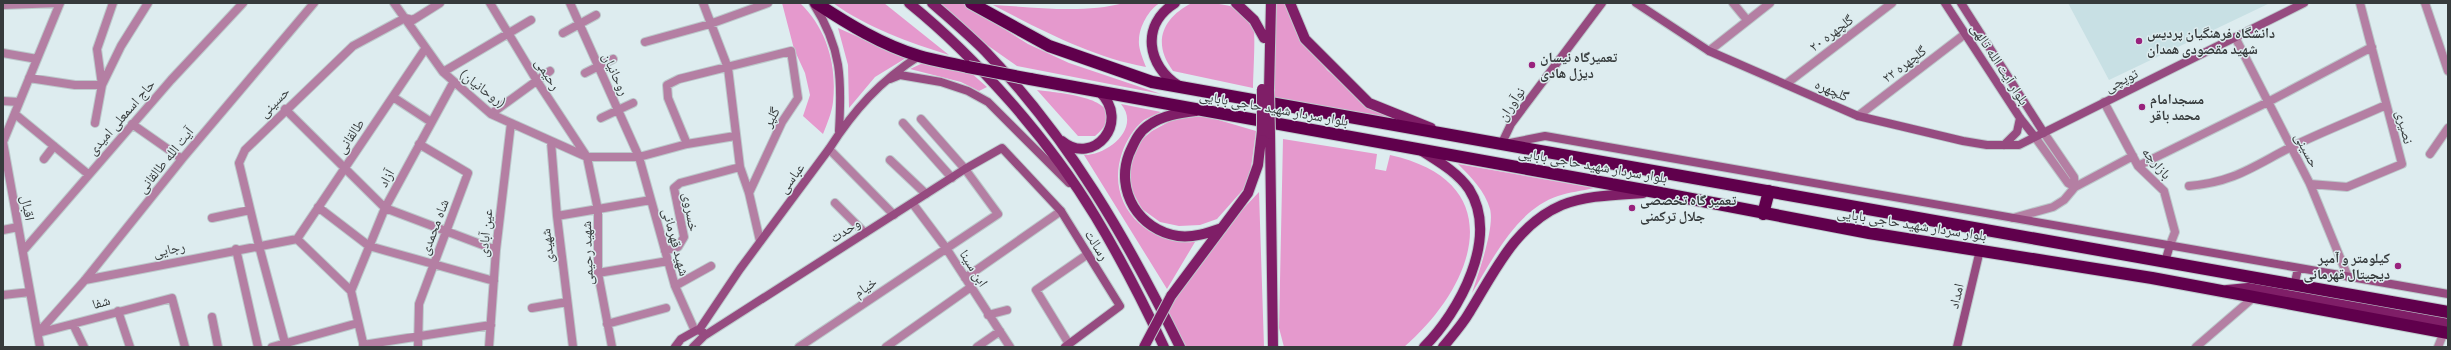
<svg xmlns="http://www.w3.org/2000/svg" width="2451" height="350" viewBox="0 0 2451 350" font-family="'Zilla Slab','Noto Naskh Arabic',serif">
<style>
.built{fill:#c8e0e4}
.green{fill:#e599cd}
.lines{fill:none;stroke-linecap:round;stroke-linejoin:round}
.street-casing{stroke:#bcc9cb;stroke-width:10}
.secondary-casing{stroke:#bcc9cb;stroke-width:10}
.primary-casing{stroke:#bcc9cb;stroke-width:12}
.highway-casing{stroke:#bcc9cb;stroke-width:14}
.street{stroke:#b47fa3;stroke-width:8}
.secondary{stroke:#964b80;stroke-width:8}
.primary{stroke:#7f1e67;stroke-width:10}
.highway{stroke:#60004c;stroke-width:12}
.primary-bridge-casing{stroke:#bcc9cb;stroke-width:12;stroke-linecap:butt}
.highway-bridge-casing{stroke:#bcc9cb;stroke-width:14;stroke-linecap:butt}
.primary-bridge{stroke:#7f1e67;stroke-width:10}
.highway-bridge{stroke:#60004c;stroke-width:12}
.poi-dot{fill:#99227d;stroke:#ddecef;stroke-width:1.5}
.labels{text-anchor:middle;stroke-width:3;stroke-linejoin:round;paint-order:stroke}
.street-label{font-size:14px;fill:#363b3c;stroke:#ddecef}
.poi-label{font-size:14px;font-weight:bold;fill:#363b3c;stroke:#ddecef;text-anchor:start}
</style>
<rect width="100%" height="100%" fill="#ddecef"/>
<path class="built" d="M 2068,3 L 2270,3 L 2109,80 Z"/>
<path class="green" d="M 782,3 L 800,3 C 827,29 837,65 833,102 C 832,112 827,124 823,134 L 803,116 L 810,95 L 805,73 L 794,49 Z
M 833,3 L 884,3 L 949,55 C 908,42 868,28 833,3 Z
M 940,3 L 963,3 L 1028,44 L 1069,63 L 1161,94 L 1017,66 L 987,45 Z
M 1124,3 L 1160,3 C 1149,9 1139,27 1139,40 C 1138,48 1143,59 1146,67 C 1092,57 1041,30 993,5 C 1035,7 1083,14 1124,3 Z
M 1192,3 C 1209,3 1245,2 1253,23 C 1256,32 1253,75 1253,88 L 1173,71 C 1152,43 1162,18 1192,3 Z
M 1270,3 L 1286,3 L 1301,34 L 1327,70 L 1359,97 L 1446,131 L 1270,102 Z
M 838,28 L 906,58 L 875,77 L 849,108 L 848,65 Z
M 925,62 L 970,72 L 987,87 L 979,91 L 961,82 L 910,69 Z
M 1037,90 C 1059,93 1139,98 1095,136 L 1078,136 Z
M 1121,104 L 1161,112 C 1155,115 1149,117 1144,120 C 1134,128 1126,141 1122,153 C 1105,203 1145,245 1195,242 L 1167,289 L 1084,155 C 1108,155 1141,128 1121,104 Z
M 1205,116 L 1256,131 L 1249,183 L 1217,219 L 1200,225 L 1179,226 L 1160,222 L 1142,209 L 1130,187 L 1130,166 L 1140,141 L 1152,131 L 1174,119 Z
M 1283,139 L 1377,154 L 1375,169 L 1386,171 L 1390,155 C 1512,182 1476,285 1404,347 L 1284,347 L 1279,328 Z
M 1458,164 L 1594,188 C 1582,191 1569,192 1558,196 C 1516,210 1493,259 1472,293 C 1478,274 1495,228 1490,209 C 1485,191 1471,177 1458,164 Z
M 1259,192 L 1264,347 L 1181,347 L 1164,312 L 1224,229 Z"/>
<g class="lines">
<g class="street-casing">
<path id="street" d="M 394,3 L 443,72 L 491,114 L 587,157 L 639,157 L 687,144 L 735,136
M 490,3 L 537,81 L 587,157 L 598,210 L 598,273 L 612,347
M 570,3 L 639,157 L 675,286 L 695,331
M 703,3 L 728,68 L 740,167 L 749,193 L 760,241
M 1733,3 L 1747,20
M 2425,3 L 2448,71
M 3,5 L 60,3
M 563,33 L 596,15
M 2235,37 L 2310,184 L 2348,277
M 645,42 L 710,24 L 768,3
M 1709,51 L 1770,3
M 3,53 L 37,59
M 443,72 L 531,20
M 585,73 L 613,59
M 29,78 L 75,85 L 102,85
M 1786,84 L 1892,3
M 102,85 L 97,49 L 113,3
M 393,97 L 431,122
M 3,101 L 19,102
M 2104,102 L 2138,166 L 2164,191 L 2175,232 L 2170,245
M 285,109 L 385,208 L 496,250
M 15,114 L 88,174
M 491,114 L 550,71
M 1858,116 L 1965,34
M 601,118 L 633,103
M 95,123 L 102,85 L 121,46 L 148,3
M 903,123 L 952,178
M 132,124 L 182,159
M 2044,133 L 2074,177 L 2075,187
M 2035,137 L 2068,183 L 2075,187
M 551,142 L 557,216 L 573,347
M 687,144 L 668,98 L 667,85 L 679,79 L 791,51 L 798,98 L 782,122 L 749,193
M 829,149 L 894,215
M 2430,154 L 2448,128
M 44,159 L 54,146
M 890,160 L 926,194
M 2138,166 L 2268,102 L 2372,47
M 2310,184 L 2347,187 L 2402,164 L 2360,3
M 2189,186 C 2234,182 2252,167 2291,147 C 2322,132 2355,119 2386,105
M 835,203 L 865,233
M 913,204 L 946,248 L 1010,347
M 318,207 L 369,246 L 494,281
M 557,216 L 651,200
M 212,218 L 250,210
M 2013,218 L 2053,207 L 2064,200 L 2075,187 L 2133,156
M 3,230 L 18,227
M 297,239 L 425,49
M 297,239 L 351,291
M 236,249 L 258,347
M 23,251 L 171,80 L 243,3
M 665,251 L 678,247 L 684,237 L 674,188 L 680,183 L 740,167
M 598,273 L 668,261
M 965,278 L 1061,211
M 85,280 L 297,239
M 675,286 L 711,266
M 351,291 L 385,208 L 453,83
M 351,291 L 364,347
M 3,295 L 30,292
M 532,308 L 567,302
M 118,311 L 130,347
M 988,315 L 1007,310
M 212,317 L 218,347
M 73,324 L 84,347
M 607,324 L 666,308
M 38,333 L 85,280 L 182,159 L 314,3
M 38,333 L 172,298 L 185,347
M 285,343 L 259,246 L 239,163 L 245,150 L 353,46 L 405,18 L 413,20 L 440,3
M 1069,344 L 1036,290 L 1088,254
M 363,345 L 491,325
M 40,347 L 3,142 L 60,3
M 272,347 L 358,323
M 418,347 L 419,304 L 468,173 L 419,144
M 489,347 L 496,250 L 511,123
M 799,347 L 998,214 L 965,169 L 921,119
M 886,347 L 971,287
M 977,347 L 1000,331
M 2196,347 L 2254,297
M 2438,347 L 2444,332"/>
</g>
<g class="secondary-casing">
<path id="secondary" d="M 813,3 C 842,48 842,80 839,131
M 1636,3 L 1709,51 L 1858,116 L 1963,141 L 1987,145 L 2019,145 L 2304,3
M 1945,3 L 2020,118 L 2035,137
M 1961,3 L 2044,133
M 890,79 L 900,75 L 941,82 L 968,91 L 988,102 L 1069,183
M 1510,143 L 1545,136 L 2448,294
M 1501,145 L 1511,124 L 1602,3
M 2004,145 L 2017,132 L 2020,118
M 2165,262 L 2170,245
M 2294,286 L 2298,269
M 699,330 L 740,269 L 829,149 C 854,110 880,81 919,56
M 704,336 L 965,169 L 1002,148 L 1061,211 L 1120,306 L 1065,347
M 675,347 L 681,339 L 697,330 L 703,332 L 704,336 L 693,347
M 1957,347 L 1980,250"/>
</g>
<g class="primary-casing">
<path id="primary" d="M 909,3 C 977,58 1050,141 1095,216 C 1121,259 1143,302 1164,347
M 932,3 C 950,19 969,35 986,52 C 1070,140 1127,239 1180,347
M 1175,3 C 1140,25 1147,66 1179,86
M 1236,3 L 1254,20 L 1264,38
M 1290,3 L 1305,39 L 1369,103 L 1431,128
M 1269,90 L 1271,3
M 1196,111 C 1180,113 1163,115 1149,125 C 1138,132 1134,143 1129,154 C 1115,191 1139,230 1178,236 C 1193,238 1208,233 1222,228
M 1270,134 L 1273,347
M 1062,141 C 1093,167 1132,122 1099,91
M 1422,151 C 1439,162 1457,172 1469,189 C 1500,238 1459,312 1424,347
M 2227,290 L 2248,288 L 2448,324
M 1171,296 L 1248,193 L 1258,165 L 1262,131
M 1443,347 C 1452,336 1462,325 1469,313 C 1494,273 1515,225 1562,205 C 1587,195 1616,195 1643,193"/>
</g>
<g class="highway-casing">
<path id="highway" d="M 816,3 C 848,24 882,45 919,56 C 935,61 952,63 968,67
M 971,3 L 1049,46 L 1152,82 L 2448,312
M 1030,79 L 1655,192 L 1869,233 L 2152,278 L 2448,333
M 1763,214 L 1769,191"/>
</g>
<use href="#street" class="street"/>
<use href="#secondary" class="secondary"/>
<use href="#primary" class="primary"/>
<use href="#highway" class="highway"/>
<g class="primary-bridge-casing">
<path id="primary-bridge" d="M 1269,90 L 1270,134
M 1262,131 L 1262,89
M 1144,347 L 1171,296"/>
</g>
<g class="highway-bridge-casing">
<path id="highway-bridge" d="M 968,67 L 1030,79"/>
</g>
<use href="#primary-bridge" class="primary-bridge"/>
<use href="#highway-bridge" class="highway-bridge"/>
</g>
<g class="poi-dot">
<circle cx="2139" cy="41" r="4"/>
<circle cx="1532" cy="65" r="4"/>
<circle cx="2142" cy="107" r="4"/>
<circle cx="1632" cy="208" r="4"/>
<circle cx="2398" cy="266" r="4"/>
</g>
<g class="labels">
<g class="street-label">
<text transform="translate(1831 33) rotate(-37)" y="5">گلچهره ۲۰</text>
<text transform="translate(1904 64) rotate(-37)" y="5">گلچهره ۲۲</text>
<text transform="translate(2000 64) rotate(57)" y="5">بلوار آیت الله تالهی</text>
<text transform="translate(548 74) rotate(58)" y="5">رحیمی</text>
<text transform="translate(616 74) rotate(66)" y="5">روحانیان</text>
<text transform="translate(2121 80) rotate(-27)" y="5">توپچی</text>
<text transform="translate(483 88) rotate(37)" y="5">(روحانیان)</text>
<text transform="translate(1832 90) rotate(24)" y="5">گلچهره</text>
<text transform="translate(274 102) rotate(-45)" y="5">حسینی</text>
<text transform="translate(1511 104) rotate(-56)" y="5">نوآوران</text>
<text transform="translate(1274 108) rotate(10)" y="5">بلوار سردار شهید حاجی بابایی</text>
<text transform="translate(121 117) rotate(-49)" y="5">حاج اسمعلی امیدی</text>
<text transform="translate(771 117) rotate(-61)" y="5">گلپر</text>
<text transform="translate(2405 127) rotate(76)" y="5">نصیری</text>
<text transform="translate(350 136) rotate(-56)" y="5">طالقانی</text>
<text transform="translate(2307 150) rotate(63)" y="5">حسینی</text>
<text transform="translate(165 160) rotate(-51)" y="5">آیت الله طالقانی</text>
<text transform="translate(2157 163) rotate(50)" y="5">بازارچه</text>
<text transform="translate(1593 165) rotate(10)" y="5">بلوار سردار شهید حاجی بابایی</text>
<text transform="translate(386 178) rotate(-61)" y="5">آزاد</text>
<text transform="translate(791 178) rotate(-53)" y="5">عباسی</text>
<text transform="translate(28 208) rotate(80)" y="5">اقبال</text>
<text transform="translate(691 212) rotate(81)" y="5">خسروی</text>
<text transform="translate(1912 224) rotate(9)" y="5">بلوار سردار شهید حاجی بابایی</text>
<text transform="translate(434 227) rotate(-69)" y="5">شاه محمدی</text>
<text transform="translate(845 230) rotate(-32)" y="5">وحدت</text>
<text transform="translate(485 233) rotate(-84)" y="5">عین آبادی</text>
<text transform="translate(676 242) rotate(75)" y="5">شهید قهرمانی</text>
<text transform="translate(1097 245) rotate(58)" y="5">رسالت</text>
<text transform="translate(547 246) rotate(-96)" y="5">شهیدی</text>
<text transform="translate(169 249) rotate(-12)" y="5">رجایی</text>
<text transform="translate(587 253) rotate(-92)" y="5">شهید رحیمی</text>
<text transform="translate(974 268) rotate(58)" y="5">ابن سینا</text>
<text transform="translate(865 287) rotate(-34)" y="5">خیام</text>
<text transform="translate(1956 296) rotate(-77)" y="5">امداد</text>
<text transform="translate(101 302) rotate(-16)" y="5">شفا</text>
</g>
<g class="poi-label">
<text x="2147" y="38">دانشگاه فرهنگیان پردیس<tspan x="2147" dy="16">شهید مقصودی همدان</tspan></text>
<text x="1540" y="62">تعمیرگاه نیسان<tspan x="1540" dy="16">دیزل هادی</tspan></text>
<text x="2150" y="104">مسجدامام<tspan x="2150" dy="16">محمد باقر</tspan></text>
<text x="1640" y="205">تعمیر گاه تخصصی<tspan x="1640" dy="16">جلال ترکمنی</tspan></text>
<text x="2390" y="263" text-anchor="end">کیلومتر و آمپر<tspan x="2390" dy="16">دیجیتال قهرمانی</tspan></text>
</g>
</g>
<rect width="2451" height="350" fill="none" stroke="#363b3c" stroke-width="8"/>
</svg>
